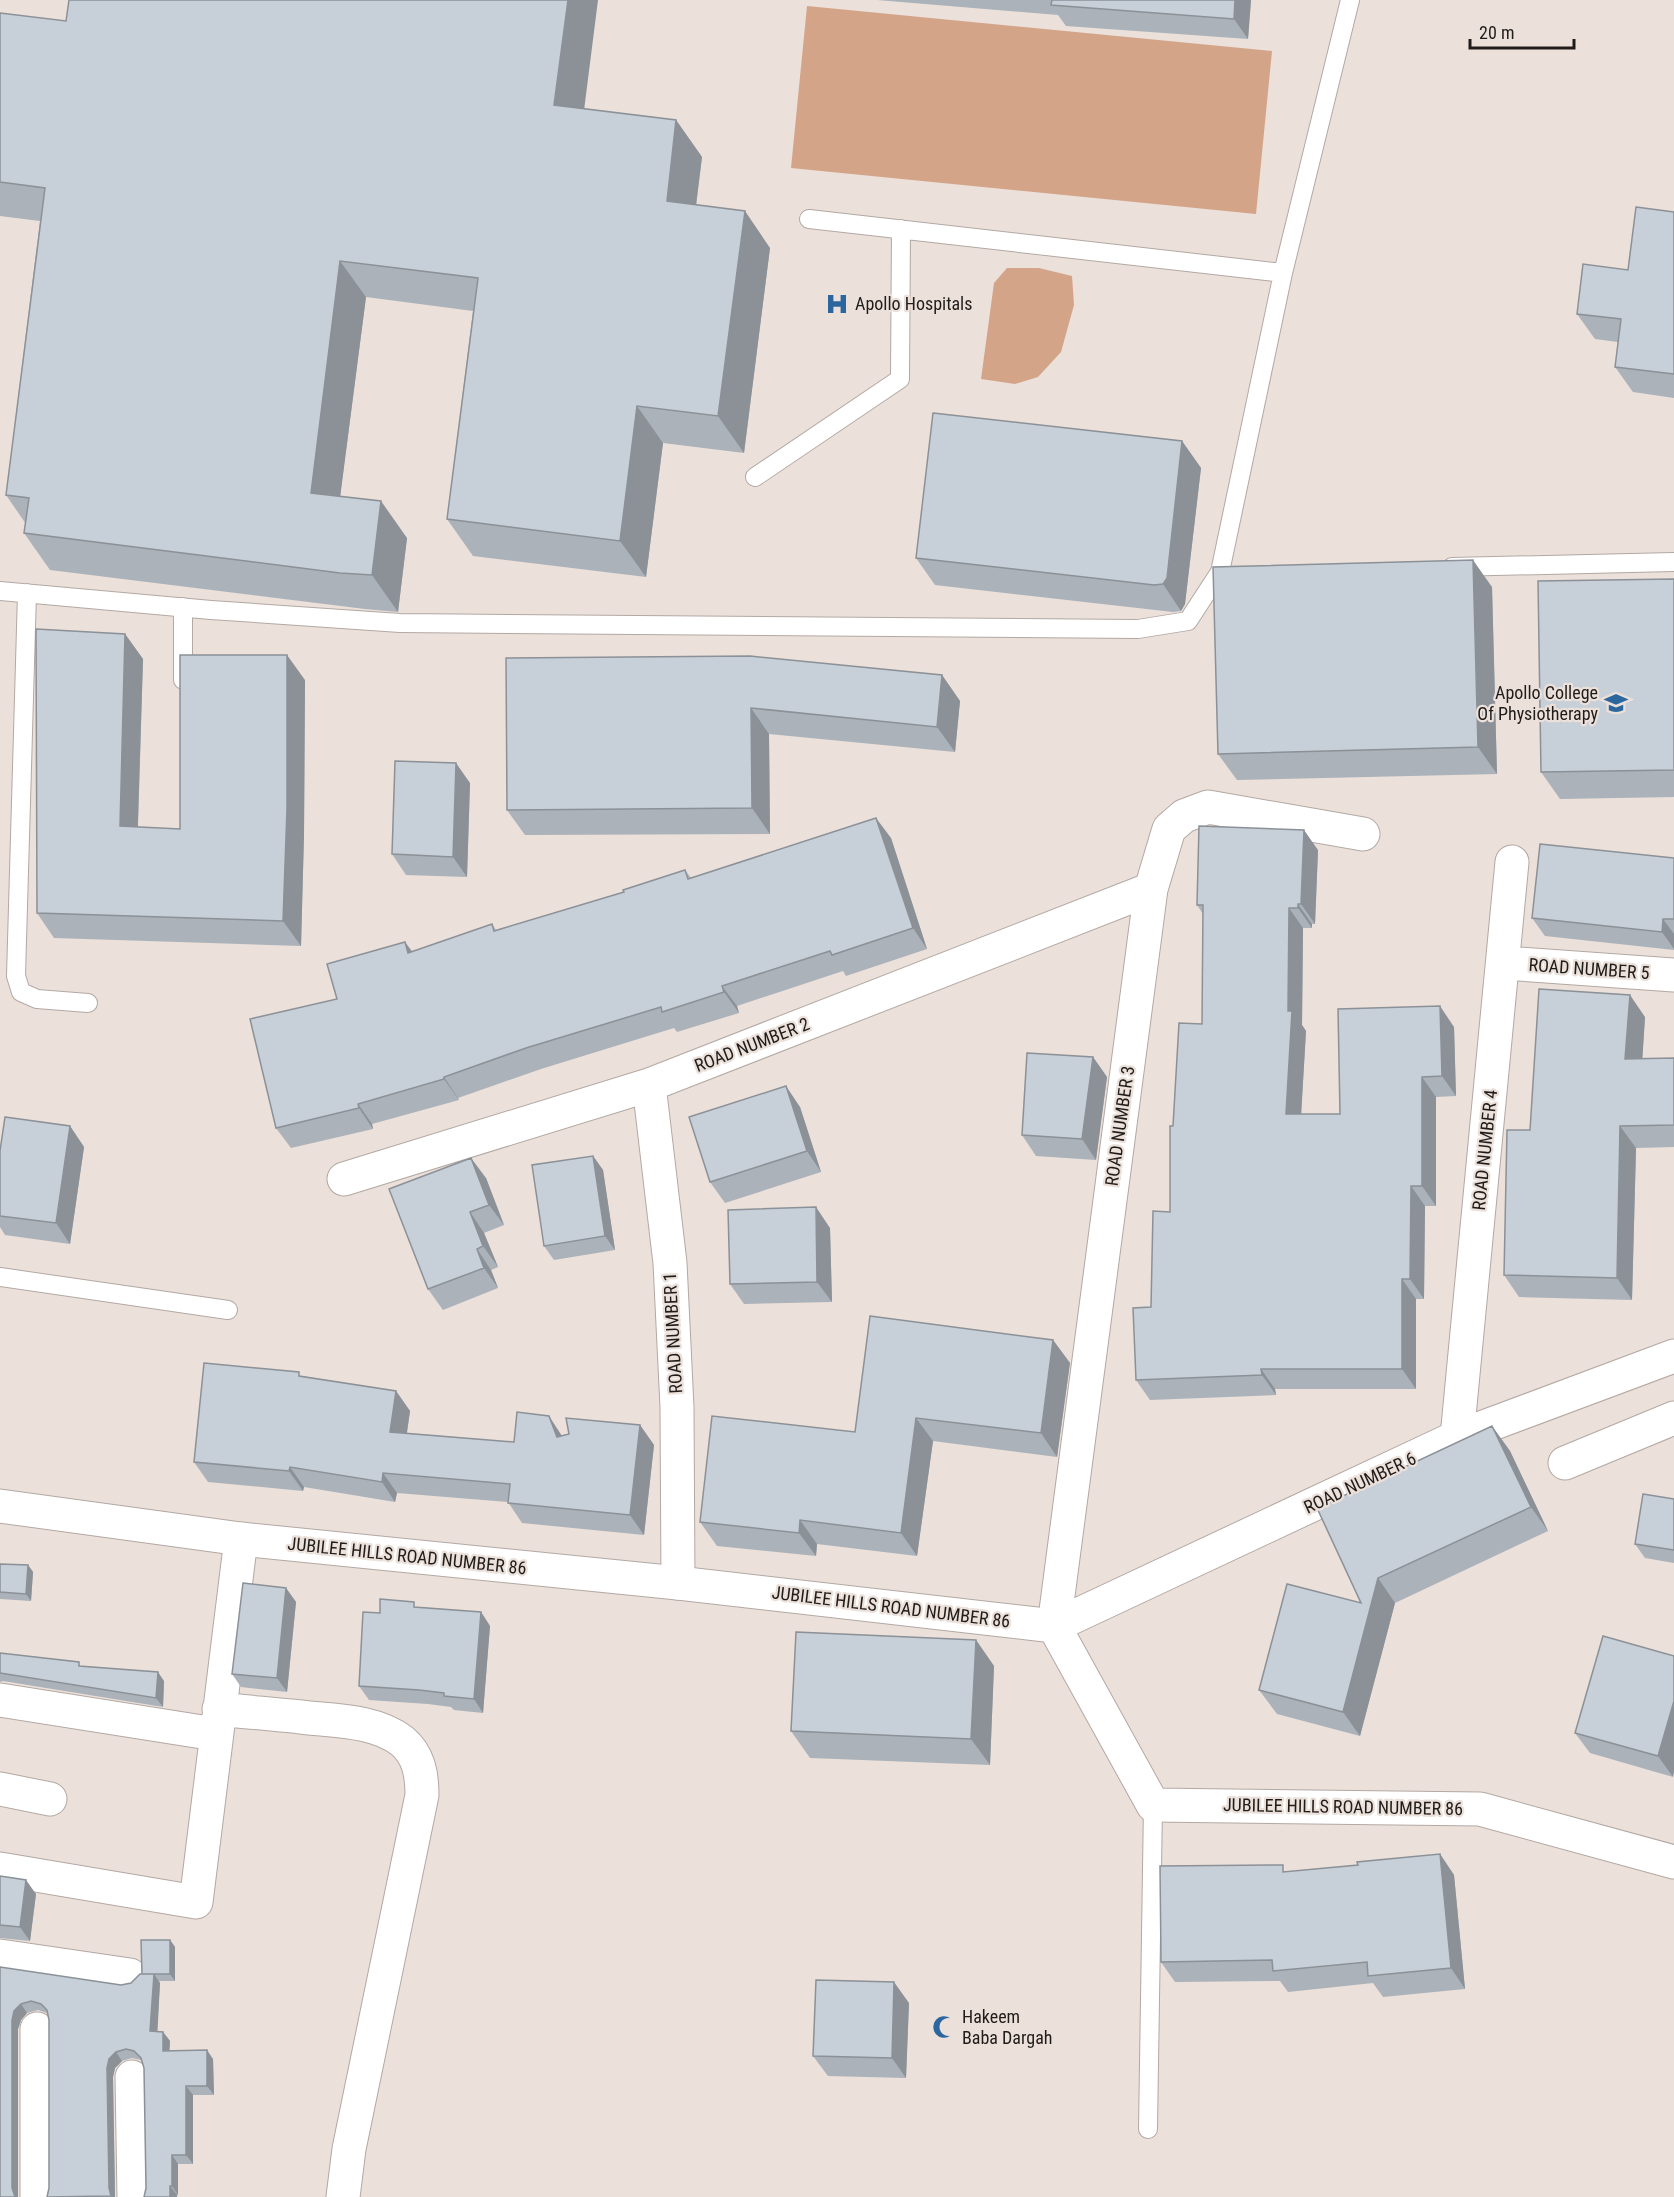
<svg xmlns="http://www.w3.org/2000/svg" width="1674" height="2197" viewBox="0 0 1674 2197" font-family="'Roboto Condensed',sans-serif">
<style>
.green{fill:#d3a488}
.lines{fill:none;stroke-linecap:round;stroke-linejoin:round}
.service-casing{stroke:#b3a8a3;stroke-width:20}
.minor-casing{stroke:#b3a8a3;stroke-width:35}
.tertiary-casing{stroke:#b3a8a3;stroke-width:35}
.service{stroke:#fff;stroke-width:18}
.minor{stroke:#fff;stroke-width:33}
.tertiary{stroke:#fff;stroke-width:33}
.wall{fill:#abb2ba}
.shaded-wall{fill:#8b9197}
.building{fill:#c7cfd8;stroke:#8b9197;stroke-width:1.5}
.labels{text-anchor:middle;stroke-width:4.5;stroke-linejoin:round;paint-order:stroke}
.poi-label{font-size:18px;fill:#201c1a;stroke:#ebe0da;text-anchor:start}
.street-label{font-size:18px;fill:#201c1a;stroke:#ebe0da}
</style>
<rect width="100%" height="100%" fill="#ebe0da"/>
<path class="green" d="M 807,6 L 1272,51 L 1256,214 L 791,168 Z
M 1007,268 L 1039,268 L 1072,276 L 1074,305 L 1061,352 L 1038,377 L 1015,384 L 981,379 L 994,283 Z"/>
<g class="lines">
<g class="service-casing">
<path id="service" d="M 809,219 L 1283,273
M 755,477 L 900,379 L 901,229
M 1452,567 L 1674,562
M 0,591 L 211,610 L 400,623 L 1138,629 L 1188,621 L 1220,572 L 1283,273 L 1350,0
M 27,593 L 16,976 L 21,992 L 37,999 L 88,1003
M 183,680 L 183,607
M 0,1277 L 228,1310
M 1148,2129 L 1153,1805"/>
</g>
<g class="minor-casing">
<path id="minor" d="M 1504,963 L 1674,975
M 649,1085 L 670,1263 L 677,1407 L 678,1583
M 344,1179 L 649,1085 L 1151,889
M 1457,1437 L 1512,862
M 1565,1463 L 1674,1418
M 1054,1626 L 1151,889 L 1169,829 L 1184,816 L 1208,807 L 1363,834
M 1054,1626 L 1457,1437 L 1674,1356
M 0,1700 L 215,1734
M 219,1709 C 246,1712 273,1714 301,1717 C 334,1721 375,1720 402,1741 C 419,1755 422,1775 422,1795 L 349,2149 L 343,2197
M 0,1789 L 50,1799
M 0,1869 L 196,1902 L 241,1539
M 0,1956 L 130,1975
M 132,2077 L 134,2197
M 37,2197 L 37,2029"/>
</g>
<g class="tertiary-casing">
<path id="tertiary" d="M 0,1506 L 241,1539 L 678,1583 L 1054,1626 L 1153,1805 L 1480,1809 L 1674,1862"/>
</g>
<use href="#service" class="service"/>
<use href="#minor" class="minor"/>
<use href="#tertiary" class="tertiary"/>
</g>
<path class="wall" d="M 877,0 L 1251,0 L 1248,39 L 1066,26 L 1058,15 Z
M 0,13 L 584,109 L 676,120 L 702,157 L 696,205 L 770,248 L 744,453 L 663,443 L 646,577 L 473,556 L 447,519 L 473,311 L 366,297 L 340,496 L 407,538 L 398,612 L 365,609 L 50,570 L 24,533 L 26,524 L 6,495 L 40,221 L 0,216 Z
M 1674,212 L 1674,398 L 1633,392 L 1615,367 L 1618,342 L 1595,339 L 1577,314 L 1628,270 Z
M 1182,441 L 1201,468 L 1185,604 L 1181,611 L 1173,612 L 935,585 L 916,558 Z
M 1674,579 L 1674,797 L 1560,799 L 1541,772 Z
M 1492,587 L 1497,774 L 1237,780 L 1218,754 Z
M 125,634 L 143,659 L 138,827 L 180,829 L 305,680 L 304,835 L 301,946 L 54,938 L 37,913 Z
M 506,658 L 942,675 L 960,701 L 955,752 L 769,734 L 770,834 L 525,835 L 507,810 Z
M 470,783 L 467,877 L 406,875 L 392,854 Z
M 891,838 L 927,949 L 846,976 L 843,971 L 737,1006 L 739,1013 L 677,1032 L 674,1028 L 541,1069 L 458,1098 L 459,1100 L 372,1124 L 373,1129 L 291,1148 L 276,1128 L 337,999 L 412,952 L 492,924 L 496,930 L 624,892 L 685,870 L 691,878 Z
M 1318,850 L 1315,924 L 1312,924 L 1312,928 L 1303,928 L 1302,1025 L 1306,1031 L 1301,1114 L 1340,1114 L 1454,1027 L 1456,1096 L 1436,1097 L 1436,1206 L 1425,1206 L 1424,1299 L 1416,1299 L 1416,1389 L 1275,1389 L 1276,1395 L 1150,1400 L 1136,1380 L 1170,1212 L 1173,1126 L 1202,1024 L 1203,914 L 1197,905 Z
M 1674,858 L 1674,950 L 1545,936 L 1532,918 Z
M 1645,1017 L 1642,1059 L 1674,1058 L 1674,1147 L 1636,1148 L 1632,1300 L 1519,1297 L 1504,1275 L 1530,1130 Z
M 1093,1057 L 1107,1077 L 1096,1160 L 1036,1156 L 1022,1135 Z
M 800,1107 L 821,1172 L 725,1203 L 710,1182 Z
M 70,1126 L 84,1147 L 70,1244 L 5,1235 L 0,1227 L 0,1151 Z
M 593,1156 L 603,1170 L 615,1250 L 554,1260 L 544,1246 Z
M 486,1178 L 504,1225 L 484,1233 L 498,1267 L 491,1270 L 498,1288 L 443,1310 L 428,1289 Z
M 830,1228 L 832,1302 L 744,1304 L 730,1284 Z
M 1053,1340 L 1070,1363 L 1057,1457 L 933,1441 L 917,1556 L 817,1544 L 816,1556 L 717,1546 L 700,1522 L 855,1432 Z
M 302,1376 L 396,1391 L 410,1411 L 407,1433 L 514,1442 L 640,1425 L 654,1445 L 644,1535 L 522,1523 L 508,1502 L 397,1493 L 395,1502 L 304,1487 L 303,1491 L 208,1482 L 194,1462 Z
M 1492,1426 L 1510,1451 L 1548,1531 L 1395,1603 L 1360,1736 L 1277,1714 L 1259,1690 L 1361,1603 L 1317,1508 Z
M 1674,1499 L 1674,1563 L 1645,1558 L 1635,1544 Z
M 0,1564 L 28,1565 L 33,1572 L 31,1601 L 0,1599 Z
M 286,1588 L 296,1602 L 287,1692 L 241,1687 L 232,1674 Z
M 418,1607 L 481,1612 L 490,1626 L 483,1713 L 454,1710 L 451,1707 L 428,1704 L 369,1700 L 359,1686 L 380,1613 Z
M 1603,1636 L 1673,1777 L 1590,1753 L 1575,1733 Z
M 976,1640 L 994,1666 L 990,1765 L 810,1758 L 791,1731 Z
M 0,1653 L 81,1666 L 164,1681 L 163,1707 L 3,1681 L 0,1682 Z
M 1440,1854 L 1454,1875 L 1465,1989 L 1383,1997 L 1373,1983 L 1288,1992 L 1280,1981 L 1175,1982 L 1161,1962 L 1287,1872 L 1358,1865 Z
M 36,1894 L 30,1941 L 0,1938 L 0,1925 Z
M 170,1940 L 175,1947 L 175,1981 L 159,1981 L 160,1983 L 157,2031 L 163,2032 L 170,2041 L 169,2050 L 213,2059 L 214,2095 L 193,2095 L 193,2164 L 178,2164 L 178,2195 L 177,2195 L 177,2197 L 144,2197 L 146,2188 L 144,2068 L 143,2062 L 141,2060 L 132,2058 L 122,2061 L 115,2068 L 113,2077 L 115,2197 L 47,2197 L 49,2188 L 49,2020 L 47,2013 L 38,2010 L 27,2013 L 21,2020 L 18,2029 L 18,2197 L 0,1967 L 121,1985 L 131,1983 L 143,1974 Z
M 909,2003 L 906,2078 L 828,2076 L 813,2056 Z"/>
<path class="shaded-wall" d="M 568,0 L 598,0 L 580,142 L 554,105 Z
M 1235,0 L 1251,0 L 1248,39 L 1234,19 Z
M 676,120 L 702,157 L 692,238 L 667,201 Z
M 745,211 L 770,248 L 744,453 L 718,416 Z
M 340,261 L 366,297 L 336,529 L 311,493 Z
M 637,406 L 663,443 L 646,577 L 620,541 Z
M 1182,441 L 1201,468 L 1185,604 L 1181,611 L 1163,584 Z
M 381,501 L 407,538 L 398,612 L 372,575 Z
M 1473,560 L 1492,587 L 1497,774 L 1478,747 Z
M 125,634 L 143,659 L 137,851 L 120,826 Z
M 287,655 L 305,680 L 304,835 L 301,946 L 283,921 Z
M 942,675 L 960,701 L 955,752 L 937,727 Z
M 751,708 L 769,734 L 770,834 L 752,808 Z
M 456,763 L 470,783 L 467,877 L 453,857 Z
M 876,818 L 891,838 L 927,949 L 913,928 Z
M 1304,830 L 1318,850 L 1315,924 L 1301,904 Z
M 1298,904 L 1312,924 L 1312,928 L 1298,908 Z
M 1289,908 L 1303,928 L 1302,1025 L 1306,1031 L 1300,1134 L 1286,1114 Z
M 1663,919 L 1674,934 L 1674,949 L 1662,932 Z
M 405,942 L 420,962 L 408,953 Z
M 722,986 L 737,1006 L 739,1013 L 724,992 Z
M 1630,995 L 1645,1017 L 1641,1081 L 1625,1059 Z
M 1440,1006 L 1454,1027 L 1456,1096 L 1442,1076 Z
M 1093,1057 L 1107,1077 L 1096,1160 L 1082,1139 Z
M 444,1077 L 458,1098 L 459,1100 L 444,1079 Z
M 1422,1077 L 1436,1097 L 1436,1206 L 1422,1186 Z
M 786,1086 L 800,1107 L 821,1172 L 807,1151 Z
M 358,1104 L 372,1124 L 373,1129 L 359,1108 Z
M 70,1126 L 84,1147 L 70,1244 L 56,1223 Z
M 1620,1126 L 1636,1148 L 1632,1300 L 1617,1278 Z
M 593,1156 L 603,1170 L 615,1250 L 605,1236 Z
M 471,1158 L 486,1178 L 504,1225 L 489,1205 Z
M 1411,1186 L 1425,1206 L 1424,1299 L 1410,1279 Z
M 816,1207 L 830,1228 L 832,1302 L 817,1282 Z
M 470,1212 L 484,1233 L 498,1267 L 483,1246 Z
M 477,1249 L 491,1270 L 498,1288 L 484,1268 Z
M 1402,1279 L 1416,1299 L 1416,1389 L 1402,1369 Z
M 1053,1340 L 1070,1363 L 1057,1457 L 1041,1433 Z
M 1261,1369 L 1275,1389 L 1276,1395 L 1262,1375 Z
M 396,1391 L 410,1411 L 404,1452 L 390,1432 Z
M 549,1416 L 562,1436 L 557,1437 Z
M 916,1418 L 933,1441 L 917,1556 L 901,1533 Z
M 640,1425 L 654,1445 L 644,1535 L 630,1515 Z
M 1492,1426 L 1510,1451 L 1548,1531 L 1531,1507 Z
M 290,1467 L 304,1487 L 303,1491 L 289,1471 Z
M 383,1473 L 397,1493 L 395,1502 L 382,1482 Z
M 800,1520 L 817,1544 L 816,1556 L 799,1533 Z
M 28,1565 L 33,1572 L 31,1601 L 26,1594 Z
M 1378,1578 L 1395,1603 L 1360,1736 L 1343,1712 Z
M 286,1588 L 296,1602 L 287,1692 L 277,1678 Z
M 481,1612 L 490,1626 L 483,1713 L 474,1699 Z
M 976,1640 L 994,1666 L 990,1765 L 971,1739 Z
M 158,1672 L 164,1681 L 163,1707 L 156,1698 Z
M 1674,1701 L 1674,1772 L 1673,1777 L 1658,1756 Z
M 1440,1854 L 1454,1875 L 1465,1989 L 1451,1968 Z
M 26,1880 L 36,1894 L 30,1941 L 20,1927 Z
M 170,1940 L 175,1947 L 175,1981 L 170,1974 Z
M 154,1974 L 160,1983 L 157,2040 L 150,2031 Z
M 894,1982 L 909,2003 L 906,2078 L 892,2058 Z
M 21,2004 L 27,2013 L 21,2020 L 18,2029 L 18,2197 L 15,2197 L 12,2188 L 12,2020 L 14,2011 Z
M 163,2032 L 170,2041 L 169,2060 L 163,2051 Z
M 207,2050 L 213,2059 L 214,2095 L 207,2086 Z
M 116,2052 L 122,2061 L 115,2068 L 113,2077 L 115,2197 L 112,2197 L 109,2188 L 107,2068 L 109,2059 Z
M 186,2086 L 193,2095 L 193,2164 L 186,2155 Z
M 172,2155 L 178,2164 L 178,2195 L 172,2186 Z
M 170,2186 L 177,2195 L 177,2197 L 170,2197 Z"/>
<path class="building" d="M 69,0 L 568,0 L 554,105 L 676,120 L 667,201 L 745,211 L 718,416 L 637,406 L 620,541 L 447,519 L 478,278 L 340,261 L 311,493 L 381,501 L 372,575 L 340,573 L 24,533 L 29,498 L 6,495 L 45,188 L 0,182 L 0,13 L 66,21 Z
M 1052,0 L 1235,0 L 1234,19 L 1051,5 Z
M 1636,207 L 1674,212 L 1674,374 L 1615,367 L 1621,319 L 1577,314 L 1583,264 L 1628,270 Z
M 933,413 L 1182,441 L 1167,578 L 1163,584 L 1154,585 L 916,558 Z
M 1473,560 L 1478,747 L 1218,754 L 1213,567 Z
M 1674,579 L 1674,770 L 1541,772 L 1538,581 Z
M 36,629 L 125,634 L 120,826 L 180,829 L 180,655 L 287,655 L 287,809 L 283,921 L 37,913 Z
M 750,656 L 942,675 L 937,727 L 751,708 L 752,808 L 507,810 L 506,658 Z
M 395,761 L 456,763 L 453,857 L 392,854 Z
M 876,818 L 913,928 L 832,955 L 830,951 L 722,986 L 724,992 L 662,1012 L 661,1007 L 526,1048 L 444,1077 L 444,1079 L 358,1104 L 359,1108 L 276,1128 L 250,1019 L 337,999 L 327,964 L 405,942 L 408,953 L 492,924 L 494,931 L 624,892 L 623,890 L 685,870 L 688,879 Z
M 1199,826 L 1304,830 L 1301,904 L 1298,904 L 1298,908 L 1289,908 L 1288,1011 L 1292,1011 L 1286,1114 L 1340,1114 L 1338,1009 L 1440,1006 L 1442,1076 L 1422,1077 L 1422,1186 L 1411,1186 L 1410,1279 L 1402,1279 L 1402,1369 L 1261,1369 L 1262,1375 L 1136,1380 L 1133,1308 L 1151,1307 L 1153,1211 L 1170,1212 L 1170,1126 L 1173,1126 L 1179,1023 L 1202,1024 L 1203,905 L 1197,905 Z
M 1540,844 L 1674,858 L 1674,919 L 1663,919 L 1662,932 L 1532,918 Z
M 1539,989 L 1630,995 L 1625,1059 L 1674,1058 L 1674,1125 L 1620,1126 L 1617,1278 L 1504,1275 L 1507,1130 L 1530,1130 Z
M 1027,1053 L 1093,1057 L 1082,1139 L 1022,1135 Z
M 786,1086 L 807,1151 L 710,1182 L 689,1117 Z
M 5,1117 L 70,1126 L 56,1223 L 0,1216 L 0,1151 Z
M 593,1156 L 605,1236 L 544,1246 L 532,1165 Z
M 471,1158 L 489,1205 L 470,1212 L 483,1246 L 477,1249 L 484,1268 L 428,1289 L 389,1189 Z
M 816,1207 L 817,1282 L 730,1284 L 728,1210 Z
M 870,1316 L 1053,1340 L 1041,1433 L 916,1418 L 901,1533 L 800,1520 L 799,1533 L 700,1522 L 712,1416 L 855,1432 Z
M 204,1363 L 299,1372 L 299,1376 L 396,1391 L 390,1432 L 514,1442 L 517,1412 L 549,1416 L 557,1437 L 569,1434 L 566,1418 L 640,1425 L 630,1515 L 508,1503 L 510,1484 L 383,1473 L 382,1482 L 290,1467 L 289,1471 L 194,1462 Z
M 1492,1426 L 1531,1507 L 1378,1578 L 1343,1712 L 1259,1690 L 1287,1584 L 1361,1603 L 1317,1508 Z
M 1643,1494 L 1674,1499 L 1674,1550 L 1635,1544 Z
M 0,1564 L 28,1565 L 26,1594 L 0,1592 Z
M 243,1583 L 286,1588 L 277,1678 L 232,1674 Z
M 380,1599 L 414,1602 L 414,1607 L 481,1612 L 474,1699 L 444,1696 L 444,1693 L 419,1690 L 359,1686 L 363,1612 L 380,1613 Z
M 796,1632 L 976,1640 L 971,1739 L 791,1731 Z
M 1603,1636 L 1674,1656 L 1674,1701 L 1658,1756 L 1575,1733 Z
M 0,1653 L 79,1662 L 79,1666 L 158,1672 L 156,1698 L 0,1673 Z
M 1440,1854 L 1451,1968 L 1368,1976 L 1367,1962 L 1273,1971 L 1272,1960 L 1161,1962 L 1160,1866 L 1283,1865 L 1283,1872 L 1358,1865 L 1357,1862 Z
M 0,1876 L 26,1880 L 20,1927 L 0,1925 Z
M 141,1940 L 170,1940 L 170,1974 L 142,1974 Z
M 0,1967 L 121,1985 L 131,1983 L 140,1974 L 154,1974 L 150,2031 L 163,2032 L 163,2051 L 207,2050 L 207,2086 L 186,2086 L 186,2155 L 172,2155 L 172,2186 L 170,2186 L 170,2197 L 144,2197 L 146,2188 L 144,2068 L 141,2058 L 134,2051 L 126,2049 L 116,2052 L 109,2059 L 107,2068 L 109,2188 L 111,2196 L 47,2197 L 49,2188 L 49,2020 L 47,2010 L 41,2004 L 31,2001 L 21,2004 L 14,2011 L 12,2020 L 12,2188 L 15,2197 L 0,2197 Z
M 816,1980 L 894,1982 L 892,2058 L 813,2056 Z"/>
<defs>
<g id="hospital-bare" transform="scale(1.8)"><path d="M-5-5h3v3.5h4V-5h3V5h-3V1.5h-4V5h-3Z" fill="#2c669e" stroke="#ebe0da" stroke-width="2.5" paint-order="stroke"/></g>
<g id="university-bare" transform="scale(1.8)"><path d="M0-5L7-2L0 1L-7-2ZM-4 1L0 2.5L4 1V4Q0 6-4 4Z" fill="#2c669e" stroke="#ebe0da" stroke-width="2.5" paint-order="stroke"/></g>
<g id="mosque-bare" transform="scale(1.8)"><path d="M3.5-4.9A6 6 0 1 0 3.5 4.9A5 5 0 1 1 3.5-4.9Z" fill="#2c669e" stroke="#ebe0da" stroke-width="2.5" paint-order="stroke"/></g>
</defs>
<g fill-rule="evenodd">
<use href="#hospital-bare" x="837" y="304"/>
<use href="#university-bare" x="1616" y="703"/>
<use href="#mosque-bare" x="944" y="2027"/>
</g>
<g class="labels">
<g class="poi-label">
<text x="855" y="310">Apollo Hospitals</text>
<text x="1598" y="699" text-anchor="end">Apollo College<tspan x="1598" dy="21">Of Physiotherapy</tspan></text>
<text x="962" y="2023">Hakeem<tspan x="962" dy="21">Baba Dargah</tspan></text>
</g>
<g class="street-label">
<text transform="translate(1589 969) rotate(4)" y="6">ROAD NUMBER 5</text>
<text transform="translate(752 1045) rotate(-21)" y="6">ROAD NUMBER 2</text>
<text transform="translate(1120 1126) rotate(-82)" y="6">ROAD NUMBER 3</text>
<text transform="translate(1485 1150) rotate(-84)" y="6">ROAD NUMBER 4</text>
<text transform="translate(673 1333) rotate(-93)" y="6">ROAD NUMBER 1</text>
<text transform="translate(1360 1483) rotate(-25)" y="6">ROAD NUMBER 6</text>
<text transform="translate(407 1556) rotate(6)" y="6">JUBILEE HILLS ROAD NUMBER 86</text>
<text transform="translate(891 1607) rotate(7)" y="6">JUBILEE HILLS ROAD NUMBER 86</text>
<text transform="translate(1343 1807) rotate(1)" y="6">JUBILEE HILLS ROAD NUMBER 86</text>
</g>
</g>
<path d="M1470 39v9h104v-9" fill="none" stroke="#201c1a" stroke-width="3"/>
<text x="1479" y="39" font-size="18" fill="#201c1a" stroke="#ebe0da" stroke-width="4.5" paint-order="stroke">20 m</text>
</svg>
